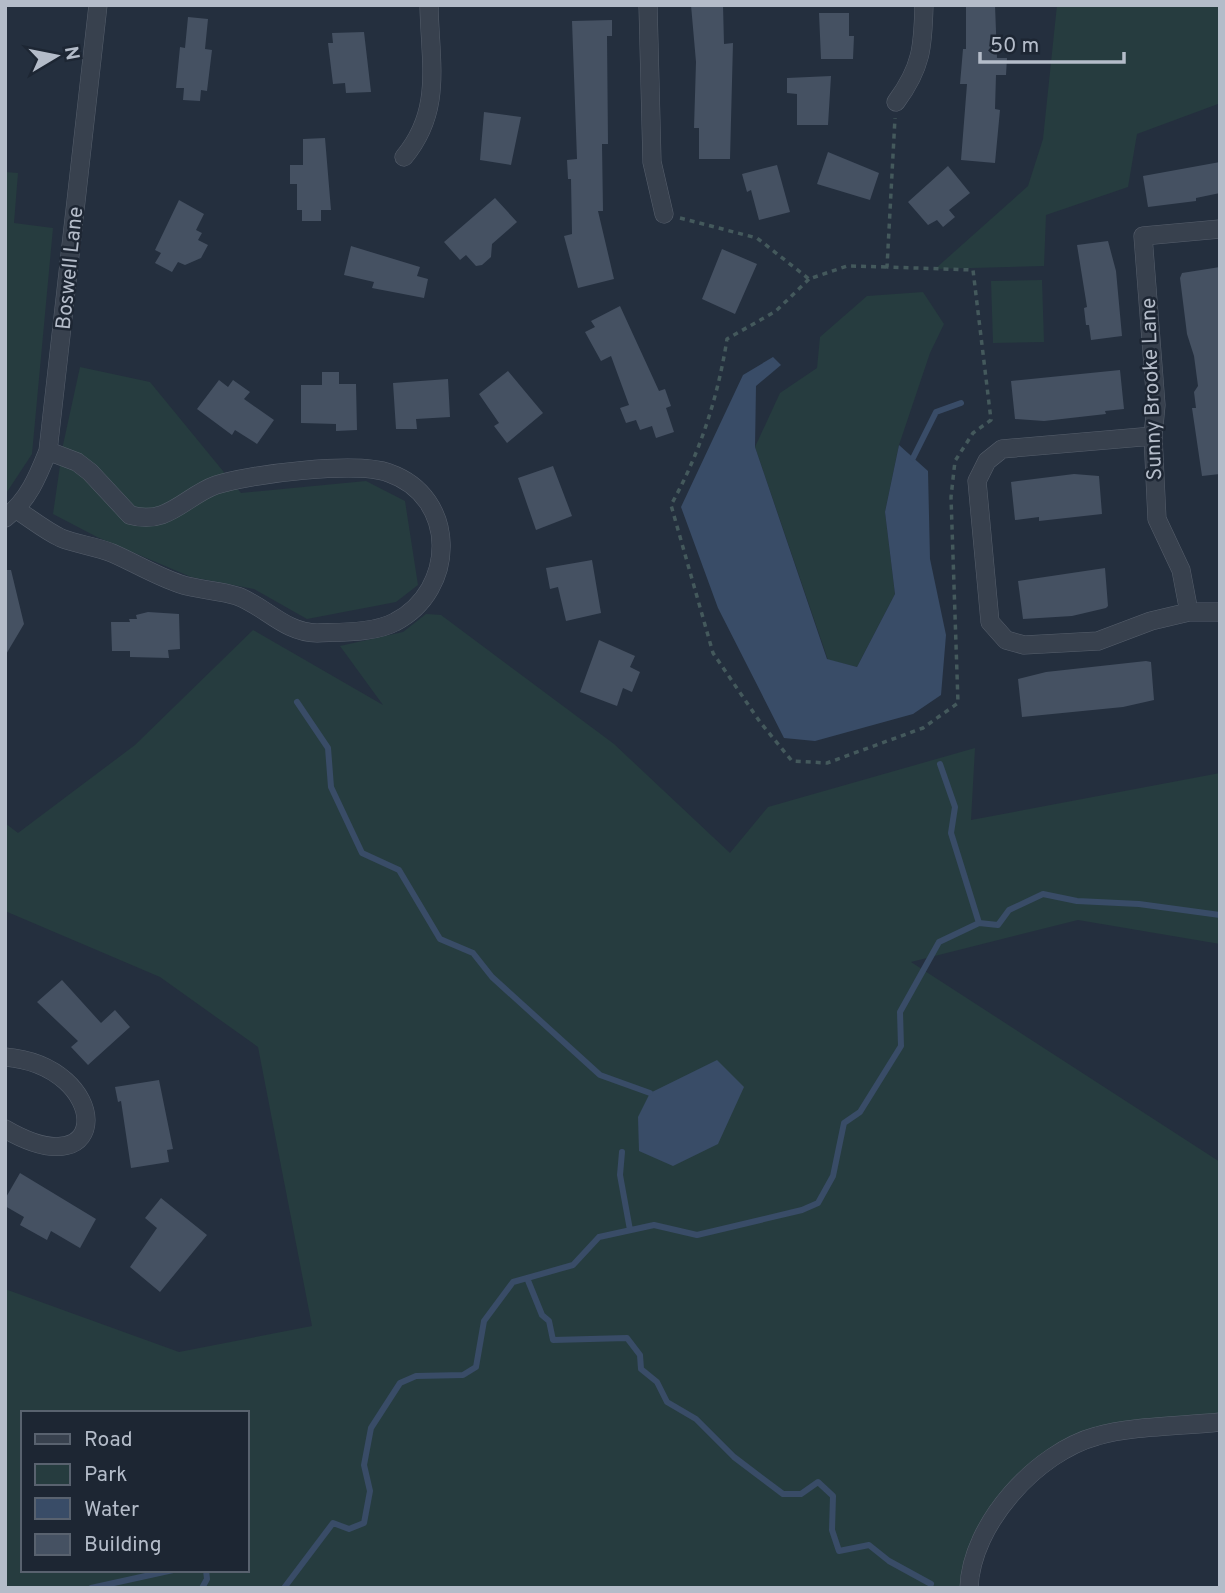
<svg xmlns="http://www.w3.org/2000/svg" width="1225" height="1593" viewBox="0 0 1225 1593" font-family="Overpass,sans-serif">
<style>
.green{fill:#263c3f;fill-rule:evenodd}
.water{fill:#394c67}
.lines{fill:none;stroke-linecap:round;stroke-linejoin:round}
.stream{stroke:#394c67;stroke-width:6}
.building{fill:#455162}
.minor-casing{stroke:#565f6c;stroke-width:19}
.path{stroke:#44595c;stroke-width:3.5;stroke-dasharray:5 5;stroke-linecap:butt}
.minor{stroke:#38414e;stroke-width:18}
.labels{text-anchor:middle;stroke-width:5;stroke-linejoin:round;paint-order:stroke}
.street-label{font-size:21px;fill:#b4bcc9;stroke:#1d2633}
</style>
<rect width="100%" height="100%" fill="#242f3e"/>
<path class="green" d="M 1057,5 L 1220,5 L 1218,104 L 1137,134 L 1128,187 L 1046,215 L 1044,266 L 935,269 L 1028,186 L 1043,139 Z
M 5,172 L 18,173 L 14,223 L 53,228 L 32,454 L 5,495 Z
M 1042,280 L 1044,342 L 993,343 L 991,281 Z
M 923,292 L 944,324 L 930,353 L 899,445 L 885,512 L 895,594 L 857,667 L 828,660 L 755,447 L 780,393 L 817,368 L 820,337 L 867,296 Z
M 80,367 L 150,382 L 241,493 L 366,481 L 405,501 L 418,585 L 396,602 L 307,619 L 254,589 L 191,577 L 97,537 L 53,514 L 63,445 Z
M 426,614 L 441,615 L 614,744 L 730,853 L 768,807 L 975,748 L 971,820 L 1220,773 L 1220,944 L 1078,920 L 911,962 L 1220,1162 L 1220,1422 L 1063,1449 L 991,1519 L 969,1588 L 5,1588 L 5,1289 L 179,1352 L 312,1326 L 258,1047 L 160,977 L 5,911 L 5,823 L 18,833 L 135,745 L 253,630 L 383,705 L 340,646 L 403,632 ZM 23,1413 L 247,1413 L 247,1570 L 23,1570 Z"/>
<path class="water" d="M 773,357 L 781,365 L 756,386 L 755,447 L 827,659 L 857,667 L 895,594 L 885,512 L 899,445 L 928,471 L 930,559 L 946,635 L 941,695 L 913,714 L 815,741 L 784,738 L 718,608 L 681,507 L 743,375 Z
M 717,1060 L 744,1087 L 718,1144 L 673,1166 L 639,1151 L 638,1117 L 650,1093 Z"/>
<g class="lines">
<path class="stream" d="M 913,458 L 936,412 L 961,403
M 297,702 L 328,748 L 331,787 L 362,853 L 399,870 L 440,939 L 473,953 L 492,977 L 600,1075 L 650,1093
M 940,764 L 955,807 L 951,833 L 979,923
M 622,1152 L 620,1175 L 630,1230
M 527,1278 L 542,1315 L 549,1321 L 553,1340 L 627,1338 L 640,1355 L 641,1369 L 657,1382 L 667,1402 L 696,1419 L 734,1457 L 783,1494 L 801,1494 L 818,1482 L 833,1496 L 832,1530 L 839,1551 L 869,1545 L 889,1561 L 931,1584
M 91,1588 L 173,1570
M 202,1588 L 207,1579 L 206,1570
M 284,1588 L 333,1523 L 349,1529 L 364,1523 L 370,1491 L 364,1465 L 371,1428 L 400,1383 L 416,1376 L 463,1375 L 476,1367 L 484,1321 L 513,1282 L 573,1265 L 599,1237 L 654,1225 L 697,1235 L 802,1210 L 818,1203 L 833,1176 L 844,1123 L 860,1112 L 901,1046 L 900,1012 L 939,942 L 979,923 L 998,925 L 1009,910 L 1043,894 L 1077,901 L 1139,904 L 1220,915"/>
</g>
<path class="building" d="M 691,5 L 723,5 L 724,44 L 733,43 L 730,159 L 699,159 L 699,128 L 694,128 L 696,62 Z
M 966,5 L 995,5 L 997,58 L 1007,58 L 1006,75 L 996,75 L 995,109 L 1000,110 L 995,163 L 961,160 L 967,84 L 960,84 L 963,49 L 966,49 Z
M 819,13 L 849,13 L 849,36 L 854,36 L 853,59 L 821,59 Z
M 188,17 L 208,19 L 205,49 L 212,50 L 207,91 L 201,90 L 200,101 L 183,100 L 184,88 L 176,88 L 180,47 L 185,48 Z
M 612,20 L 612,36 L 607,36 L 608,144 L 602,144 L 603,211 L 598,211 L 614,279 L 578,288 L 564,236 L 572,234 L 571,179 L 568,179 L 567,160 L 577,159 L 572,21 Z
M 364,32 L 371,92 L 346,93 L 345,83 L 333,84 L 328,43 L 333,43 L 332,33 Z
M 831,76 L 828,125 L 797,125 L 797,94 L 787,93 L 787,78 Z
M 484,112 L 521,117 L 511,165 L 480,160 Z
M 325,138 L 331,210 L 321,210 L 321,221 L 302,221 L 302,210 L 297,210 L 297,184 L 290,184 L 290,165 L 303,165 L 303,139 Z
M 828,152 L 879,173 L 870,200 L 817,184 Z
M 1220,162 L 1220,193 L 1196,198 L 1196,201 L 1148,207 L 1143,176 Z
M 777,165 L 790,212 L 759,220 L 751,190 L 747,192 L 742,174 Z
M 948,166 L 970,193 L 949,210 L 955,217 L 943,227 L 937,220 L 928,225 L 908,202 Z
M 495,198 L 517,222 L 492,244 L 491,257 L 482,265 L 476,266 L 466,255 L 460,260 L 444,242 Z
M 179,200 L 204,214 L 196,230 L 202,233 L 198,240 L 208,245 L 201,258 L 185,265 L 178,262 L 172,272 L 155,263 L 161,253 L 155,250 Z
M 1108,241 L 1116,271 L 1122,336 L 1091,340 L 1089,325 L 1086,325 L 1084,308 L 1087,307 L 1077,245 Z
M 351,246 L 420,267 L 417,276 L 428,279 L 424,298 L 372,288 L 374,282 L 344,275 Z
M 722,249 L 757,264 L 735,314 L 702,299 Z
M 1220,267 L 1220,474 L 1202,476 L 1192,408 L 1196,408 L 1194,392 L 1198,386 L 1194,356 L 1187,334 L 1180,278 L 1182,273 Z
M 620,306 L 659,391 L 665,389 L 671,406 L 666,408 L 674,432 L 656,438 L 652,426 L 640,430 L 636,420 L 626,423 L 620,408 L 629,405 L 611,356 L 601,361 L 585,332 L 595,327 L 591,321 Z
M 1120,370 L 1124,409 L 1105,411 L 1106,414 L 1044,421 L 1015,419 L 1011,381 Z
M 508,371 L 543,413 L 507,443 L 494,426 L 499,423 L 479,394 Z
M 322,372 L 339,372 L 339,384 L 356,384 L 357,430 L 336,431 L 336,424 L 301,423 L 301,385 L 322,385 Z
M 448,379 L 450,417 L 416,419 L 417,429 L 396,429 L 393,383 Z
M 219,380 L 228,387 L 233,380 L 250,392 L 244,399 L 274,420 L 257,444 L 235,430 L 232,435 L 197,409 Z
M 553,466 L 572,516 L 536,530 L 518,478 Z
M 1074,474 L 1099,476 L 1102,514 L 1039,521 L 1039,517 L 1015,520 L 1011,482 Z
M 592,560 L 601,613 L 566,621 L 558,587 L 550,589 L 546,568 Z
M 1105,568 L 1108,606 L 1106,608 L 1072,616 L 1023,619 L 1018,581 Z
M 5,570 L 11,570 L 24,624 L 5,656 Z
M 148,612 L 179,614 L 180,649 L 168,650 L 169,658 L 130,657 L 130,651 L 112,651 L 111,622 L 130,622 L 129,619 L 137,619 L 136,615 Z
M 599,640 L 635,656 L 630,667 L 640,672 L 632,692 L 623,688 L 617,706 L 580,692 Z
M 1146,661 L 1151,662 L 1154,700 L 1123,707 L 1022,717 L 1018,679 L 1046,672 Z
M 62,980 L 101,1023 L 115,1010 L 130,1027 L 88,1065 L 71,1047 L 78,1041 L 37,1002 Z
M 159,1080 L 173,1149 L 167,1150 L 169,1162 L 131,1168 L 121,1101 L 118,1102 L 115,1087 Z
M 20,1173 L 96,1219 L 80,1248 L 51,1231 L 47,1240 L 20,1225 L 24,1217 L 5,1206 L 5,1199 Z
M 161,1198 L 207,1235 L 160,1292 L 130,1267 L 157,1228 L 145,1218 Z"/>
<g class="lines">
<g class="minor-casing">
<path id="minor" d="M 648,5 L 652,162 L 664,214
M 896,102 C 922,67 923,46 924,5
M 404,157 C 443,110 430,63 429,5
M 1153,436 L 1002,449 L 987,461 L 977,481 L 990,622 L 1006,640 L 1024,645 L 1098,641 L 1151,621 L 1189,612 L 1220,612
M 17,510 C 31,519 46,531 61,538 C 78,545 96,546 112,553 C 135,563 156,576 180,584 C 198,590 218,590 237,596 C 265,606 285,633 317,633 C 340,632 375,633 395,622 C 457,590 458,497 389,473 C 357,461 249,474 216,485 C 185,496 168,526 130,515 L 90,472 L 77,462 L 48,451
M 5,518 C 28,501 38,476 48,451 L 98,5
M 1189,612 L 1181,570 L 1157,519 L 1153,436 L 1156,405 L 1143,236 L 1220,229
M 5,1057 C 112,1066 114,1192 5,1129
M 969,1588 C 971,1524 1037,1452 1097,1436 C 1131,1426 1183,1426 1220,1422"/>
</g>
<path class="path" d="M 680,218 L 757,238 L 809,279 L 847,266 L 887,267
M 809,279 L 776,311 L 727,339 C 718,397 700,453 671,505 L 713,653 L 760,722 L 792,761 L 827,763 L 923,728 L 958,703 L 951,497 L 955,461 L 973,433 L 991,420 L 973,270 L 887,267 L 895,118"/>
<use href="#minor" class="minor"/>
</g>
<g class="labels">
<g class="street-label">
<text transform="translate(69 268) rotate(-84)" y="7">Boswell Lane</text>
<text transform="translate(1151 389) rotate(-92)" y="7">Sunny Brooke Lane</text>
</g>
</g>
<rect width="1225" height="1593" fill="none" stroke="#b4bcc9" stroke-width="14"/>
<rect x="21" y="1411" width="228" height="161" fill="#1d2633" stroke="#59626f" stroke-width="2"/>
<rect x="35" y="1434" width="35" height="10" fill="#38414e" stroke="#59626f" stroke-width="2"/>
<text x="84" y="1446" font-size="21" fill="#b4bcc9">Road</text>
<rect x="35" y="1464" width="35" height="21" fill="#263c3f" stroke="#59626f" stroke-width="2"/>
<text x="84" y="1481" font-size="21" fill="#b4bcc9">Park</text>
<rect x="35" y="1498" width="35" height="21" fill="#394c67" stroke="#59626f" stroke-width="2"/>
<text x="84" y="1516" font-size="21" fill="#b4bcc9">Water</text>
<rect x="35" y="1534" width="35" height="21" fill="#455162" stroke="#59626f" stroke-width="2"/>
<text x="84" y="1551" font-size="21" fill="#b4bcc9">Building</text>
<g transform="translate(56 56) rotate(80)" stroke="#1d2633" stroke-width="5" paint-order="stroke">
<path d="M0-5L12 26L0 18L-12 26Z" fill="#b4bcc9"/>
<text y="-10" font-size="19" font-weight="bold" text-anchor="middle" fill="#b4bcc9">N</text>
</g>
<path d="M980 52v10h144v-10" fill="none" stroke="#b4bcc9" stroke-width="3.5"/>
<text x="990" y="52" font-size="21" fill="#b4bcc9" stroke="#1d2633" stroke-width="5" paint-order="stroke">50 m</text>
</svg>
